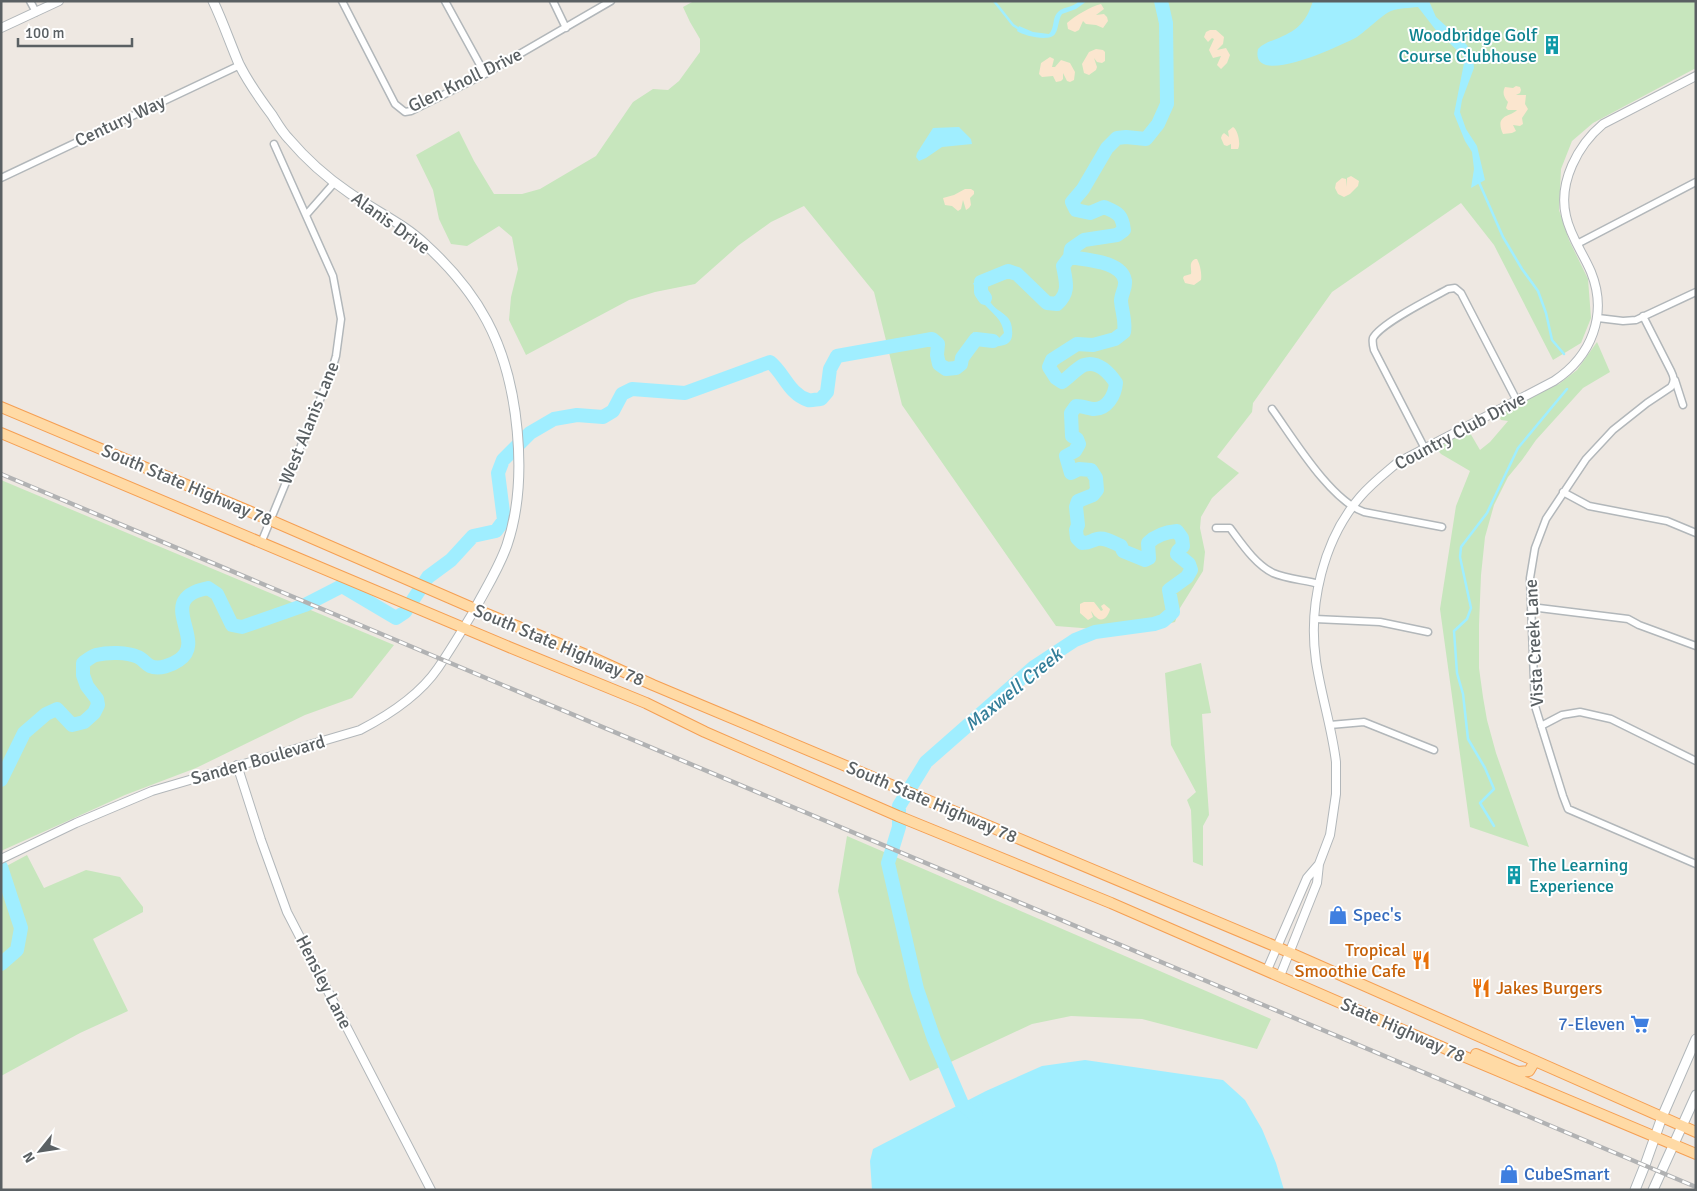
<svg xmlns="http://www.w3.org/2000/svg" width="1697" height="1191" viewBox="0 0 1697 1191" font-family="Signika,sans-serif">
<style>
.green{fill:#c7e6bd}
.sand{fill:#fbe6cf}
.water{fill:#a0eeff}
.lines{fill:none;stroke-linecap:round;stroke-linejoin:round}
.stream{stroke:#a0eeff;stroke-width:2.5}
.river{stroke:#a0eeff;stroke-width:14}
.minor-casing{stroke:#b2b7ba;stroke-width:9}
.tertiary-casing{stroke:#b2b7ba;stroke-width:10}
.secondary-casing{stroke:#b1b7ba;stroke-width:11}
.primary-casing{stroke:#f59f53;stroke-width:12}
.minor{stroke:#fff;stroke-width:6}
.tertiary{stroke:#fff;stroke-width:8}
.secondary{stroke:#fff;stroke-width:9}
.primary{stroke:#ffdaa5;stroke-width:10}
.rail-casing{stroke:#b1b2b3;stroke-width:4.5}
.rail{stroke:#fff;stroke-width:2.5;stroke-dasharray:8;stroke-linecap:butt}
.labels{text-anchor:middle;stroke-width:4;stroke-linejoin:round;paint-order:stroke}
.culture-label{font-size:18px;fill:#0d838f;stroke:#fff;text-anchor:end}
.street-label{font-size:18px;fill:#5a6063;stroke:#fff}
.shop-label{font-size:18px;fill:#366cbe;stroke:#fff;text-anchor:start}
.food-label{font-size:18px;fill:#c56008;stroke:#fff;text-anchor:end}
.water-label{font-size:19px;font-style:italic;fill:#347e99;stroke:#fff}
</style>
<rect width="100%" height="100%" fill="#eee8e2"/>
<path class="green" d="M 694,1 L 1696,1 L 1696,68 L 1593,123 L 1572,141 L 1561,169 L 1559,210 L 1569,240 L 1588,279 L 1591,318 L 1581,343 L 1553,360 L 1494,245 L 1461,203 L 1332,292 L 1253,403 L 1252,412 L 1217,457 L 1239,473 L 1212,498 L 1201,517 L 1200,528 L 1205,552 L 1203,571 L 1180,608 L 1175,622 L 1133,632 L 1056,626 L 902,405 L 874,292 L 804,206 L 771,222 L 739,245 L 695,284 L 655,292 L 629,300 L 526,355 L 509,320 L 511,297 L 518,269 L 512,237 L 499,226 L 467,246 L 451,244 L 439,219 L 433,190 L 416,155 L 459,131 L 474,161 L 494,194 L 522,194 L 540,189 L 596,156 L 633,102 L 653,89 L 668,90 L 679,81 L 700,52 L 700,39 L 690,22 L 683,7 Z
M 1597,342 L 1610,372 L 1583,388 L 1536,440 L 1522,460 L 1508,477 L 1494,505 L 1485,537 L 1481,575 L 1479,625 L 1479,668 L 1483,697 L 1487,720 L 1496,753 L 1529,847 L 1470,827 L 1440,609 L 1456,506 L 1470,471 L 1441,454 L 1432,444 L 1466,426 L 1480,450 L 1490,442 L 1508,421 L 1501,420 L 1499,416 L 1523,401 L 1559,384 L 1577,370 Z
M 1,480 L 394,645 L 352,698 L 305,715 L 196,768 L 125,795 L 1,851 Z
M 1201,663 L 1211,713 L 1202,714 L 1209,815 L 1203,826 L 1203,866 L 1193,862 L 1191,810 L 1187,800 L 1196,792 L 1171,745 L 1165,673 Z
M 847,836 L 1271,1019 L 1257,1049 L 1142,1019 L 1071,1016 L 1032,1024 L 910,1081 L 857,973 L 838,891 Z
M 27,855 L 44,888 L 86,870 L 120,877 L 143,907 L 143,912 L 93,939 L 128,1011 L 80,1033 L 1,1076 L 1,869 Z"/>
<path class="sand" d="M 1101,4 L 1104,9 L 1096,15 L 1104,14 L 1107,17 L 1108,21 L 1103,28 L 1096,25 L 1086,24 L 1083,21 L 1079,30 L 1075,32 L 1068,29 L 1067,23 C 1076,15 1090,7 1101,4 Z
M 1210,30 L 1216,30 L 1224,37 L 1223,44 L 1217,50 L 1226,48 L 1230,55 L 1227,63 L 1221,69 L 1217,65 L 1221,56 L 1213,58 L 1209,50 L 1214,39 L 1212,38 L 1208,42 L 1204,37 L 1206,32 Z
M 1096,49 L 1103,50 L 1105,52 L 1105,61 L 1102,63 L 1097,62 L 1094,58 L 1097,67 L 1096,70 L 1089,75 L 1084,73 L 1082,64 L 1089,52 Z
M 1050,57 L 1054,59 L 1052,67 L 1055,67 L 1061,60 L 1070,63 L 1075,72 L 1074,80 L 1070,82 L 1067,81 L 1063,73 L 1063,79 L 1061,81 L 1056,82 L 1053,76 L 1042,77 L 1039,74 L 1041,63 Z
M 1516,86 L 1520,87 L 1521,90 L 1520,93 L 1516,95 L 1526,95 L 1525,104 L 1528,109 L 1522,118 L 1523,124 L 1520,126 L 1513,125 L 1516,131 L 1512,133 L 1503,134 C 1494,114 1511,117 1517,110 L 1508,110 L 1506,108 L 1508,102 C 1504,97 1502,93 1505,87 L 1513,88 Z
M 1233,127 C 1238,130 1241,144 1238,149 L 1231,149 L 1231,144 L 1227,146 L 1224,145 L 1221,138 L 1222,135 L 1224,133 L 1229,137 L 1228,131 Z
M 1351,176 L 1359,181 L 1358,186 L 1350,194 L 1344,197 L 1338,194 L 1335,188 L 1336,183 L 1342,178 L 1346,179 L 1347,187 L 1347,178 Z
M 965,189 L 971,189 L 974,191 L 974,194 L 970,198 L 971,205 L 969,208 L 966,210 L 963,200 L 961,209 L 958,211 L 952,206 L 945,205 L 943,198 L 954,195 Z
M 1195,259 L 1197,259 C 1200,264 1202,274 1201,280 L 1194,285 L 1185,283 L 1183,278 L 1184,276 L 1191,274 C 1192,268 1188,263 1195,259 Z
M 1084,602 L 1094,602 L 1101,611 L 1103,610 L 1101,606 L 1104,604 L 1110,609 C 1109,615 1103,624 1096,617 C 1094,616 1093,613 1091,611 L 1093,617 L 1088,620 L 1080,613 L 1080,604 Z"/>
<path class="water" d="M 1079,1 L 1087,1 L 1076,9 L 1062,14 C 1058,20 1059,28 1055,34 C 1050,42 1024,36 1017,31 L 1019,26 L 1033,32 L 1049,34 C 1055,28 1052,17 1058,12 C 1064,6 1073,8 1079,1 Z
M 1313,1 L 1429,1 L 1436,17 L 1467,45 L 1473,58 L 1474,68 L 1462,100 L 1460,112 L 1466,129 L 1477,146 L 1485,180 L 1471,188 L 1474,169 L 1472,152 L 1465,141 L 1454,114 L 1465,58 L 1435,29 L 1418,7 C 1409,8 1399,8 1391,11 C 1383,14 1366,31 1357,37 C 1344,44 1249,90 1258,49 C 1264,43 1271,41 1279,38 C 1299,29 1306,22 1313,1 Z
M 959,127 L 971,139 L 972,144 L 942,147 L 926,158 L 919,161 L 916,157 L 917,153 L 933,128 Z
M 981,282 C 984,288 986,297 991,303 C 995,309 1001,311 1006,316 C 1010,319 1012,325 1012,330 C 1015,351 991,346 977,345 L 973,332 L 992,338 L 999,338 L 1004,333 C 1002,319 993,314 984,304 C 979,298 976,291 973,283 Z
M 1085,1060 L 1223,1080 L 1245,1100 L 1262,1129 L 1276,1163 L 1284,1190 L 872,1190 L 870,1161 L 873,1149 L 986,1091 L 1042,1066 Z"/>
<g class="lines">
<path class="stream" d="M 994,1 L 1013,25 L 1019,29
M 1478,180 L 1503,237 L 1522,269 L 1538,291 L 1546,313 L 1552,340 L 1564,354
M 1494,826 L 1480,803 L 1494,789 L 1485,768 L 1468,739 L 1463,694 L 1457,673 L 1454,631 L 1467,619 L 1471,608 L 1460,557 L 1461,547 L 1487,513 L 1518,448 L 1567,389"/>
<path class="river" d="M 985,298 L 981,292 L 981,282 L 1008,271 L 1017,274 L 1047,303 L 1057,304 C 1070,292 1066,282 1063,266 L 1070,257 L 1071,249 L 1084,240 L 1117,235 L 1124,230 C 1122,214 1118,213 1104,207 L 1090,213 L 1076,210 L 1072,202 L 1083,189 L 1107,148 L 1117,138 L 1126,137 L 1146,139 L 1158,124 L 1167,104 L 1166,23 L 1161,1
M 1,780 L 24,733 L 46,714 L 57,709 L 72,725 L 84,722 L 94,713 L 98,705 L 97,699 L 87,686 L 83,675 L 83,663 C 87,660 92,656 96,655 C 108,652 127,652 138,657 C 143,659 146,664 150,666 C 159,670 172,665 179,660 C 209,640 152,599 208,588 L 217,594 L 232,625 L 242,627 L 305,605 L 342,586 L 396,618 L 405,612 L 428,577 L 451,560 L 473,536 L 496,531 L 504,520 L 498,473 L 503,460 L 530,433 L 554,419 L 577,415 L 603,417 L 613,411 L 622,394 L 632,389 L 685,393 L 770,362 C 784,373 789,394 808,400 C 811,401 817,399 821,399 L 827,392 L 830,369 L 837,356 L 932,339 L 938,344 L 937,355 L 939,364 L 946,369 L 956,368 L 961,364 L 962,358 L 976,339 L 993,341
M 1,867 L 21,928 L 17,950 L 1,964
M 976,1116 L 962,1104 L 934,1039 L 917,989 L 888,863 L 899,827 L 899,806 L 926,762 L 1034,667 L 1075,640 L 1095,632 L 1154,624 L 1163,621 L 1173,612 L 1169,590 L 1187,577 L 1191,570 L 1189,564 L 1177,554 L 1178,551 L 1183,546 L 1182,538 L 1177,531 C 1166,532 1156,535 1148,543 L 1149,558 L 1145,560 L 1123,551 L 1121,546 C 1114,543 1105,537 1097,539 C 1090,541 1091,543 1082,543 L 1077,538 L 1076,530 L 1078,525 L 1076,507 L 1078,501 L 1093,495 L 1097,490 L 1096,478 L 1091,470 L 1079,469 L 1071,473 L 1066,456 L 1075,451 L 1079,444 L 1077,439 L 1072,436 L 1071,413 L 1076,406 C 1082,406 1087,408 1093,409 C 1107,410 1115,395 1116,383 C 1110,374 1098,360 1084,365 C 1077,368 1069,377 1062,382 L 1056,378 L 1049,367 L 1052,360 L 1077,344 L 1093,345 L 1115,339 L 1124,332 C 1126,320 1122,313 1121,301 C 1121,294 1126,288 1125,281 C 1122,261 1086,260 1070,257"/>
<g class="minor-casing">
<path id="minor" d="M 30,1 L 36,12
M 342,1 L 395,104 L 405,112 L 411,111 L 485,74 L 611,1
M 445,1 L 485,74
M 553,1 L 566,28
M 1,178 L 240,65
M 306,215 L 335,182
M 1577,244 L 1696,182
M 1643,316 L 1671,371 C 1674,377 1675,381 1671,387 L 1647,403 L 1613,430 L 1586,459 L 1546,519 L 1535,548 L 1530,578 L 1535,706 L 1563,796 L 1568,809 L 1696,864
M 1598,318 L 1623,321 L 1636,320 L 1696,292
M 1675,380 L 1683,405
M 1272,409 C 1293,438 1330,500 1364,512 L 1442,527
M 1424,447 L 1374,350 C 1373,346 1372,342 1373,338 C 1381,323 1432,298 1448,289 L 1455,288 L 1461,293 L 1517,401
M 1563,492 L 1589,506 L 1667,521 L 1696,533
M 1216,528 L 1230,528 C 1242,544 1255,564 1273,573 C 1287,579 1305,580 1319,584
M 261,543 L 331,373 L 336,356 L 341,319 L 333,276 L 274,144
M 1531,609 L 1539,608 L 1628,619 L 1639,625 L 1696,646
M 1315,619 L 1380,622 L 1428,632
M 1330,725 L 1364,722 L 1434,750
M 1541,726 L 1562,715 L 1580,712 L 1611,719 L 1696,761"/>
</g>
<g class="tertiary-casing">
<path id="tertiary" d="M 1,28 L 59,1
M 237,765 L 261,840 L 287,912 L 431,1190
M 1,859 L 76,823 L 152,791 L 360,730 C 389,715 419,696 438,668 C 451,649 463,629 475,609
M 1267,970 L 1307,878 L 1319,864 L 1330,835 L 1336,794 L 1336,762 C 1332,728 1321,695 1316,661 C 1308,605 1323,540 1360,497 C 1371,484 1384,474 1397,463 L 1554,381 C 1592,356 1608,314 1591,272 C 1583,253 1570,236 1566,216 C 1558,182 1578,145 1603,124 L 1696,76
M 1280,976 L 1317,883 L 1319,864"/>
</g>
<g class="secondary-casing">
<path id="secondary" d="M 213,1 C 223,22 230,43 239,64 C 248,82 260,99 272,115 C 277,123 282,132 289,139 C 306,159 326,177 348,192 C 373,210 403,223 426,245 C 449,266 472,293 487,321 C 519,381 529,480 507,545 C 499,568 486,588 475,609
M 1635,1190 L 1645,1165 L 1662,1117 L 1696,1039
M 1653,1190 L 1696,1095"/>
</g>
<g class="primary-casing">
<path id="primary" d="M 1,407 L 270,520 L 475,609 L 589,656 L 653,685 L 1277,947 L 1696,1132
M 1,433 L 509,647 L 646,703 L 705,732 L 898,816 L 1111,903 L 1451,1051 L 1696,1154
M 1476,1054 L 1518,1072 L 1529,1071 L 1535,1061"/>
</g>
<use href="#minor" class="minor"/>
<use href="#tertiary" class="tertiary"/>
<use href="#secondary" class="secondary"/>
<use href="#primary" class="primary"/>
<g class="rail-casing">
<path id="rail" d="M 1,474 L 1696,1187"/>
</g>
<use href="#rail" class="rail"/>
</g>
<defs>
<g id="building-bare" transform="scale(1.5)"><path d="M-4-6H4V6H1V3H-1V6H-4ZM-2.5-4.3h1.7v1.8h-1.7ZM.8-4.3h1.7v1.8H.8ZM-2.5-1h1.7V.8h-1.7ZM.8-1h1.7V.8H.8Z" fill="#0f9aa8" stroke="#fff" stroke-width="2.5" paint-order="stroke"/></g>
<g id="shop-bare" transform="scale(1.5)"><path d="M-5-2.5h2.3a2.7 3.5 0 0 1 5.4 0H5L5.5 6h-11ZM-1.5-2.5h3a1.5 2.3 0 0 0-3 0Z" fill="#3f7fe0" stroke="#fff" stroke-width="2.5" paint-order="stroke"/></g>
<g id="restaurant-bare" transform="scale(1.5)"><path d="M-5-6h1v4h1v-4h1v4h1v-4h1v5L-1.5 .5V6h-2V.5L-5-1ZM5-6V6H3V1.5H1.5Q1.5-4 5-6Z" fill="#e8710a" stroke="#fff" stroke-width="2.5" paint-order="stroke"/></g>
<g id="supermarket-bare" transform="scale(1.5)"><path d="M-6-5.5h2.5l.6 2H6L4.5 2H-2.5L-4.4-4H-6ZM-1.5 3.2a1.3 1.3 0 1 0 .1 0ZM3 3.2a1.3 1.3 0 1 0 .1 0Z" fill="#3f7fe0" stroke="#fff" stroke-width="2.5" paint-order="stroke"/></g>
</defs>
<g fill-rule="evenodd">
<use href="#building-bare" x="1552" y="45"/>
<use href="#building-bare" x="1514" y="875"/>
<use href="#shop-bare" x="1338" y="915"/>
<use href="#restaurant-bare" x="1421" y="960"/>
<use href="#restaurant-bare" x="1481" y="988"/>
<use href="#supermarket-bare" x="1640" y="1024"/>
<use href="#shop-bare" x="1509" y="1174"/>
</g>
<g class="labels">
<g class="culture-label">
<text x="1537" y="41">Woodbridge Golf<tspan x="1537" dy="21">Course Clubhouse</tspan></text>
<text x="1529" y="871" text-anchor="start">The Learning<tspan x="1529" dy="21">Experience</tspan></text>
</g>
<g class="street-label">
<text transform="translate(465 80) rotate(-26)" y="6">Glen Knoll Drive</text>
<text transform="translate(120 121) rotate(-25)" y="6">Century Way</text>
<text transform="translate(391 223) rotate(36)" y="6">Alanis Drive</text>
<text transform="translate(309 423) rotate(-68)" y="6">West Alanis Lane</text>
<text transform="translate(1460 431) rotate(-28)" y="6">Country Club Drive</text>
<text transform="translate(187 485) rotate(23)" y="6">South State Highway 78</text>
<text transform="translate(1534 643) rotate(-93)" y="6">Vista Creek Lane</text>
<text transform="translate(559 645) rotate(23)" y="6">South State Highway 78</text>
<text transform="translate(258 760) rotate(-16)" y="6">Sanden Boulevard</text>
<text transform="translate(932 802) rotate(23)" y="6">South State Highway 78</text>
<text transform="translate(324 982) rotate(63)" y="6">Hensley Lane</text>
<text transform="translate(1403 1030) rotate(24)" y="6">State Highway 78</text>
</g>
<g class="shop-label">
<text x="1353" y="921">Spec's</text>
<text x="1625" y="1030" text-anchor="end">7-Eleven</text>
<text x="1524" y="1180">CubeSmart</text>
</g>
<g class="food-label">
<text x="1406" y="956">Tropical<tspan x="1406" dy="21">Smoothie Cafe</tspan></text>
<text x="1496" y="994" text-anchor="start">Jakes Burgers</text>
</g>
<g class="water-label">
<text transform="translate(1013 689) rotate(-39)" y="7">Maxwell Creek</text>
</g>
</g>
<rect width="1697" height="1191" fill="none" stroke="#5a6063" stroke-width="5"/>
<g transform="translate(40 1151) rotate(240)" stroke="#ffffff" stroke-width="4" paint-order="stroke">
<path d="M0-4L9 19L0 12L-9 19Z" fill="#5a6063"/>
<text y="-8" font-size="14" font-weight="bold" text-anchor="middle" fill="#5a6063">N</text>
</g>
<path d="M18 38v8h114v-8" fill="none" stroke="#5a6063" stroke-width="2.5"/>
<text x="25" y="38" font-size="15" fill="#5a6063" stroke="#ffffff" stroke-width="4" paint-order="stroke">100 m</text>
</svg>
